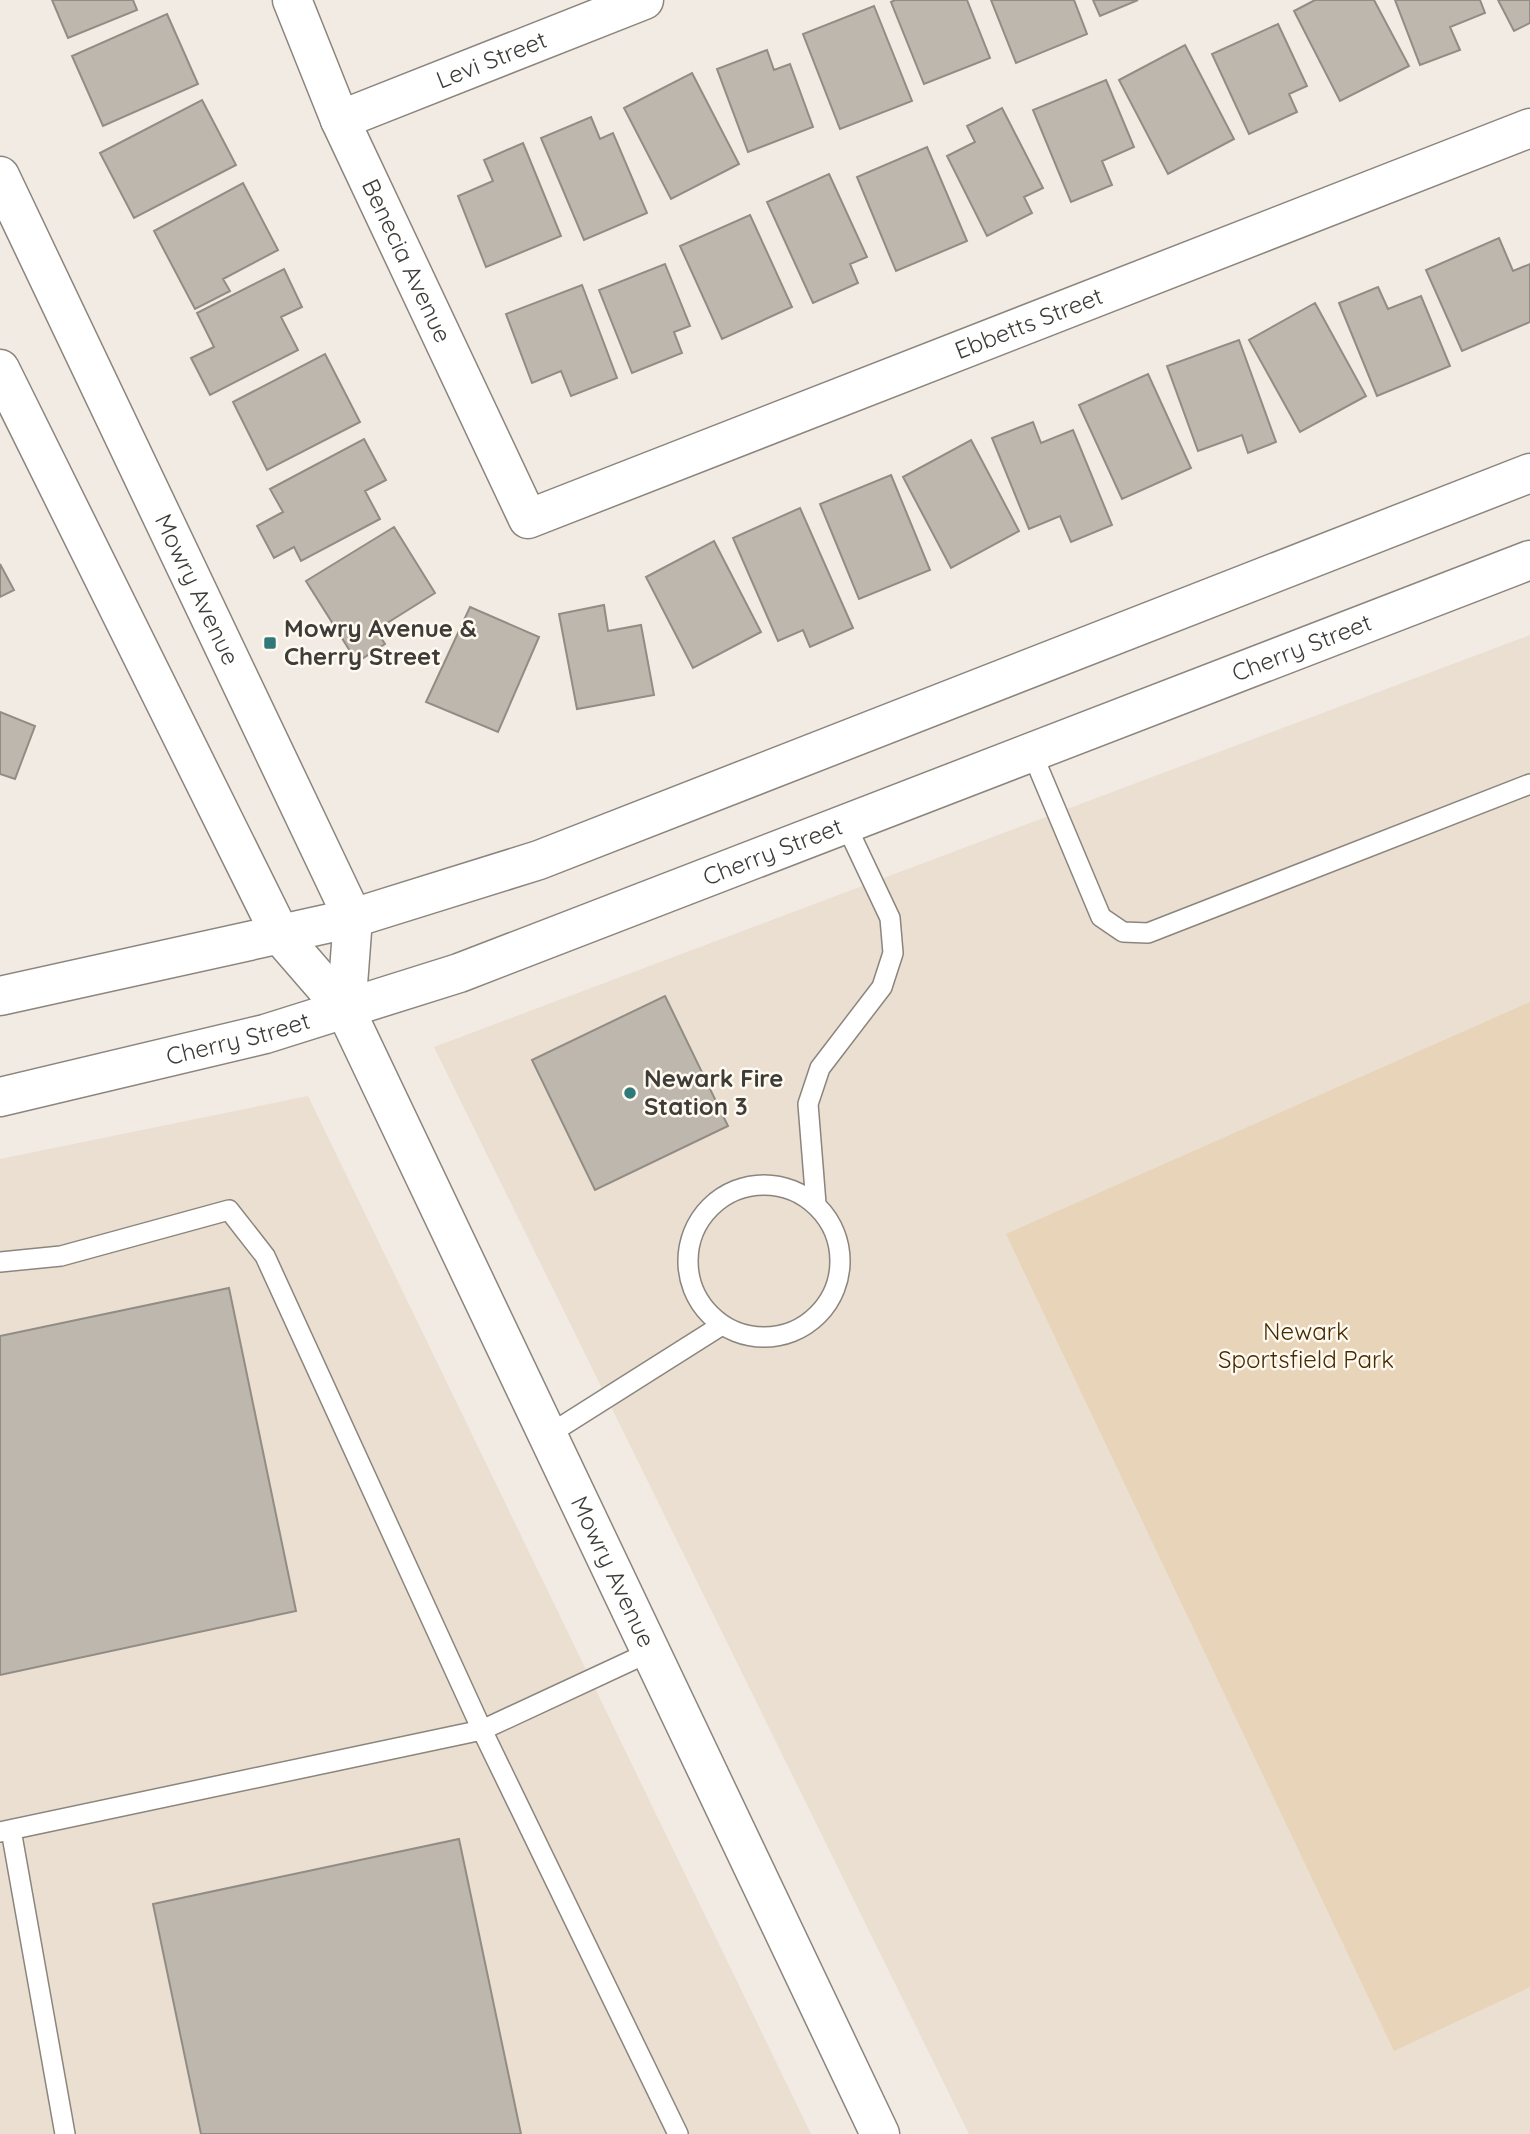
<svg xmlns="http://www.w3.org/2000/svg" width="1530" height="2134" viewBox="0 0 1530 2134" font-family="Quicksand,sans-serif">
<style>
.built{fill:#eadfd0}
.green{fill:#e8d4b9}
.building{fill:#bdb7ae;stroke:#918c84;stroke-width:2}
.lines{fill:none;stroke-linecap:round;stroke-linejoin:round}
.lane-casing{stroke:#8b857d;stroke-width:22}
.street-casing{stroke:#8b857d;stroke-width:41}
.secondary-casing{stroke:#8b857d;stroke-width:41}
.primary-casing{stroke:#8b857d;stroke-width:41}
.lane{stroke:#fff;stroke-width:19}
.street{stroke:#fff;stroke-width:38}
.secondary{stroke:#fff;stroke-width:38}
.primary{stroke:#fff;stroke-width:38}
.poi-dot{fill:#2f797a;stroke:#fff9f0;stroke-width:2.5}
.labels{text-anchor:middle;stroke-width:5;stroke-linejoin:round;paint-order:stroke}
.street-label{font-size:24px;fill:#3e3c38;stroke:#fff9f0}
.poi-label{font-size:24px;font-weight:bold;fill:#3e3c38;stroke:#fff9f0;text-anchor:start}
.park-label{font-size:24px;fill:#452c00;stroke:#fff9f0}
</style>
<rect width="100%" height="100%" fill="#f2ebe3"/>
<path class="built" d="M 1530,635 L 1530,2134 L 969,2134 L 434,1047 Z
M 308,1096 L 811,2134 L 0,2134 L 0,1159 Z"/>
<path class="green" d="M 1530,1002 L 1530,1987 L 1394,2051 L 1006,1234 Z"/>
<path class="building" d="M 52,0 L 133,0 L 137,10 L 68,38 Z
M 895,0 L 967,0 L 990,58 L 924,84 L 891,2 Z
M 991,0 L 1074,0 L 1087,34 L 1016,63 Z
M 1093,0 L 1138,0 L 1100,16 Z
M 1315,0 L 1374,0 L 1409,66 L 1340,101 L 1294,11 Z
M 1395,0 L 1480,0 L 1485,13 L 1450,27 L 1460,50 L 1420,65 Z
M 1498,0 L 1530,0 L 1530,23 L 1514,31 Z
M 874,6 L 912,101 L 840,129 L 803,34 Z
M 167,14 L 198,84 L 103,126 L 72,56 Z
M 1278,24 L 1307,86 L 1289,94 L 1297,112 L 1249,134 L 1212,54 Z
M 1185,45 L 1234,139 L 1168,174 L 1119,80 Z
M 767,50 L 774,70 L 790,64 L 813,127 L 748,152 L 717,69 Z
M 692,73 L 739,164 L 671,199 L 624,108 Z
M 1106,80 L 1134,147 L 1102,161 L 1112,185 L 1071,202 L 1033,110 Z
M 202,100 L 236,165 L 134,218 L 100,153 Z
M 1002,108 L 1043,188 L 1024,197 L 1032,213 L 987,236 L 947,156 L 975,142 L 967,126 Z
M 591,117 L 600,139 L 613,133 L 647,213 L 584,240 L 541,138 Z
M 523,143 L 561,236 L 486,267 L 458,196 L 493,181 L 484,160 Z
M 927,147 L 967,241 L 896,271 L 857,177 Z
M 829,174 L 867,257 L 850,264 L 858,283 L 813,303 L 767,202 Z
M 243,183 L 278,250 L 223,279 L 230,291 L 195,309 L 154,231 Z
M 750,215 L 792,307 L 722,339 L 680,246 Z
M 1499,238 L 1513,271 L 1530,264 L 1530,322 L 1462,351 L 1426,270 Z
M 665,264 L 690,326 L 674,332 L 682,353 L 632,373 L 599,290 Z
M 284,269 L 302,307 L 281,317 L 298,350 L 210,395 L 191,358 L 214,347 L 197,313 Z
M 582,285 L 617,378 L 571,396 L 561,371 L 532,383 L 506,314 Z
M 1378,287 L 1388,309 L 1421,296 L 1450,366 L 1377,396 L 1339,303 Z
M 1315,303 L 1366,396 L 1300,432 L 1249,340 Z
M 1239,340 L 1276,442 L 1248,453 L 1242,435 L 1198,451 L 1167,366 Z
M 325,354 L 360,422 L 267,470 L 233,402 Z
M 1148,374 L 1191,468 L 1122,499 L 1079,405 Z
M 1033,422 L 1041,443 L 1073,430 L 1112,525 L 1071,542 L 1060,516 L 1029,529 L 992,438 Z
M 364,439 L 386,480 L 365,491 L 380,519 L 301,561 L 294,547 L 274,558 L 257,526 L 283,512 L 270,489 Z
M 971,440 L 1019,531 L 951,568 L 903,477 Z
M 891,475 L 930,570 L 859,599 L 820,504 Z
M 800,508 L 853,628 L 810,647 L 803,630 L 778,641 L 733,538 Z
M 394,527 L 435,593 L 376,630 L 385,644 L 357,662 L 306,581 Z
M 714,541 L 761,632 L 693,668 L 646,577 Z
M 0,564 L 14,590 L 0,597 Z
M 604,605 L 608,631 L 641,625 L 654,695 L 577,709 L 559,614 Z
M 470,607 L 539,637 L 498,732 L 426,702 Z
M 0,712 L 35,726 L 15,779 L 0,774 Z
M 665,996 L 728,1126 L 595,1190 L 532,1060 Z
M 229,1288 L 296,1611 L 0,1675 L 0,1336 Z
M 459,1839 L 521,2134 L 201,2134 L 153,1904 Z"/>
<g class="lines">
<g class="lane-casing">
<path id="lane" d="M 1032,753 L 1101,917 L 1123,932 L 1148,933 L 1530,784
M688 1261a76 76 0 1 1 152 0a76 76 0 1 1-152 0Z
M 816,1204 L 808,1104 L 820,1068 L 882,987 L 893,953 L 890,918 L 846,825
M 0,1262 L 61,1256 L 229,1210 L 265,1256 L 482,1730 L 678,2134
M 548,1435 L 722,1325
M 11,1830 L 65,2134
M 0,1832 L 482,1730 L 652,1651"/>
</g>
<g class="street-casing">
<g id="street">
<path id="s1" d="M 292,0 L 340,120 L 528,519 L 1530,128"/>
<path id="s2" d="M 340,120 L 644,0"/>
</g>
</g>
<g class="secondary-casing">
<g id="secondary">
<path d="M 0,996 L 353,918 L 539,860 L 1530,473"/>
<path id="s3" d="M 346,1011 L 880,2134"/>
<path id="s4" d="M 0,1097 L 265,1034 L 459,973 L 1530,560"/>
</g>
</g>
<g class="primary-casing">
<g id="primary">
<path id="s5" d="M 0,176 L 353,918 L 346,1011"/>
<path d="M 0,369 L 281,936 L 346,1011"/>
</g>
</g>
<use href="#lane" class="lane"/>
<use href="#street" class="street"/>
<use href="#secondary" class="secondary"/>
<use href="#primary" class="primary"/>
</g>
<g class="poi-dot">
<rect x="263" y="636" width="14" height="14" rx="3.5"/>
<circle cx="630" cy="1093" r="7"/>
</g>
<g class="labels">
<g class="street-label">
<text dy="8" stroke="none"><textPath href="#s2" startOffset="163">Levi Street</textPath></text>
<text dy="8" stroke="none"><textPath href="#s1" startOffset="285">Benecia Avenue</textPath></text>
<text dy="8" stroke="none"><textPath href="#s1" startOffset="1108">Ebbetts Street</textPath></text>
<text dy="8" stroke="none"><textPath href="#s5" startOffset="458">Mowry Avenue</textPath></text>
<text dy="8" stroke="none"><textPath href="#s4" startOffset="1379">Cherry Street</textPath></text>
<text dy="8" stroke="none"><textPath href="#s4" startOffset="812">Cherry Street</textPath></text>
<text dy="8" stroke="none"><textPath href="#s4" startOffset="245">Cherry Street</textPath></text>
<text dy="8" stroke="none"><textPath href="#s3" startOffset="621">Mowry Avenue</textPath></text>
</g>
<g class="poi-label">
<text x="284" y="637">Mowry Avenue &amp;<tspan x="284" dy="28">Cherry Street</tspan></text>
<text x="644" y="1087">Newark Fire<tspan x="644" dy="28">Station 3</tspan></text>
</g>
<g class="park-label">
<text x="1306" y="1340">Newark<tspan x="1306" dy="28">Sportsfield Park</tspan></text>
</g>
</g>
</svg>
